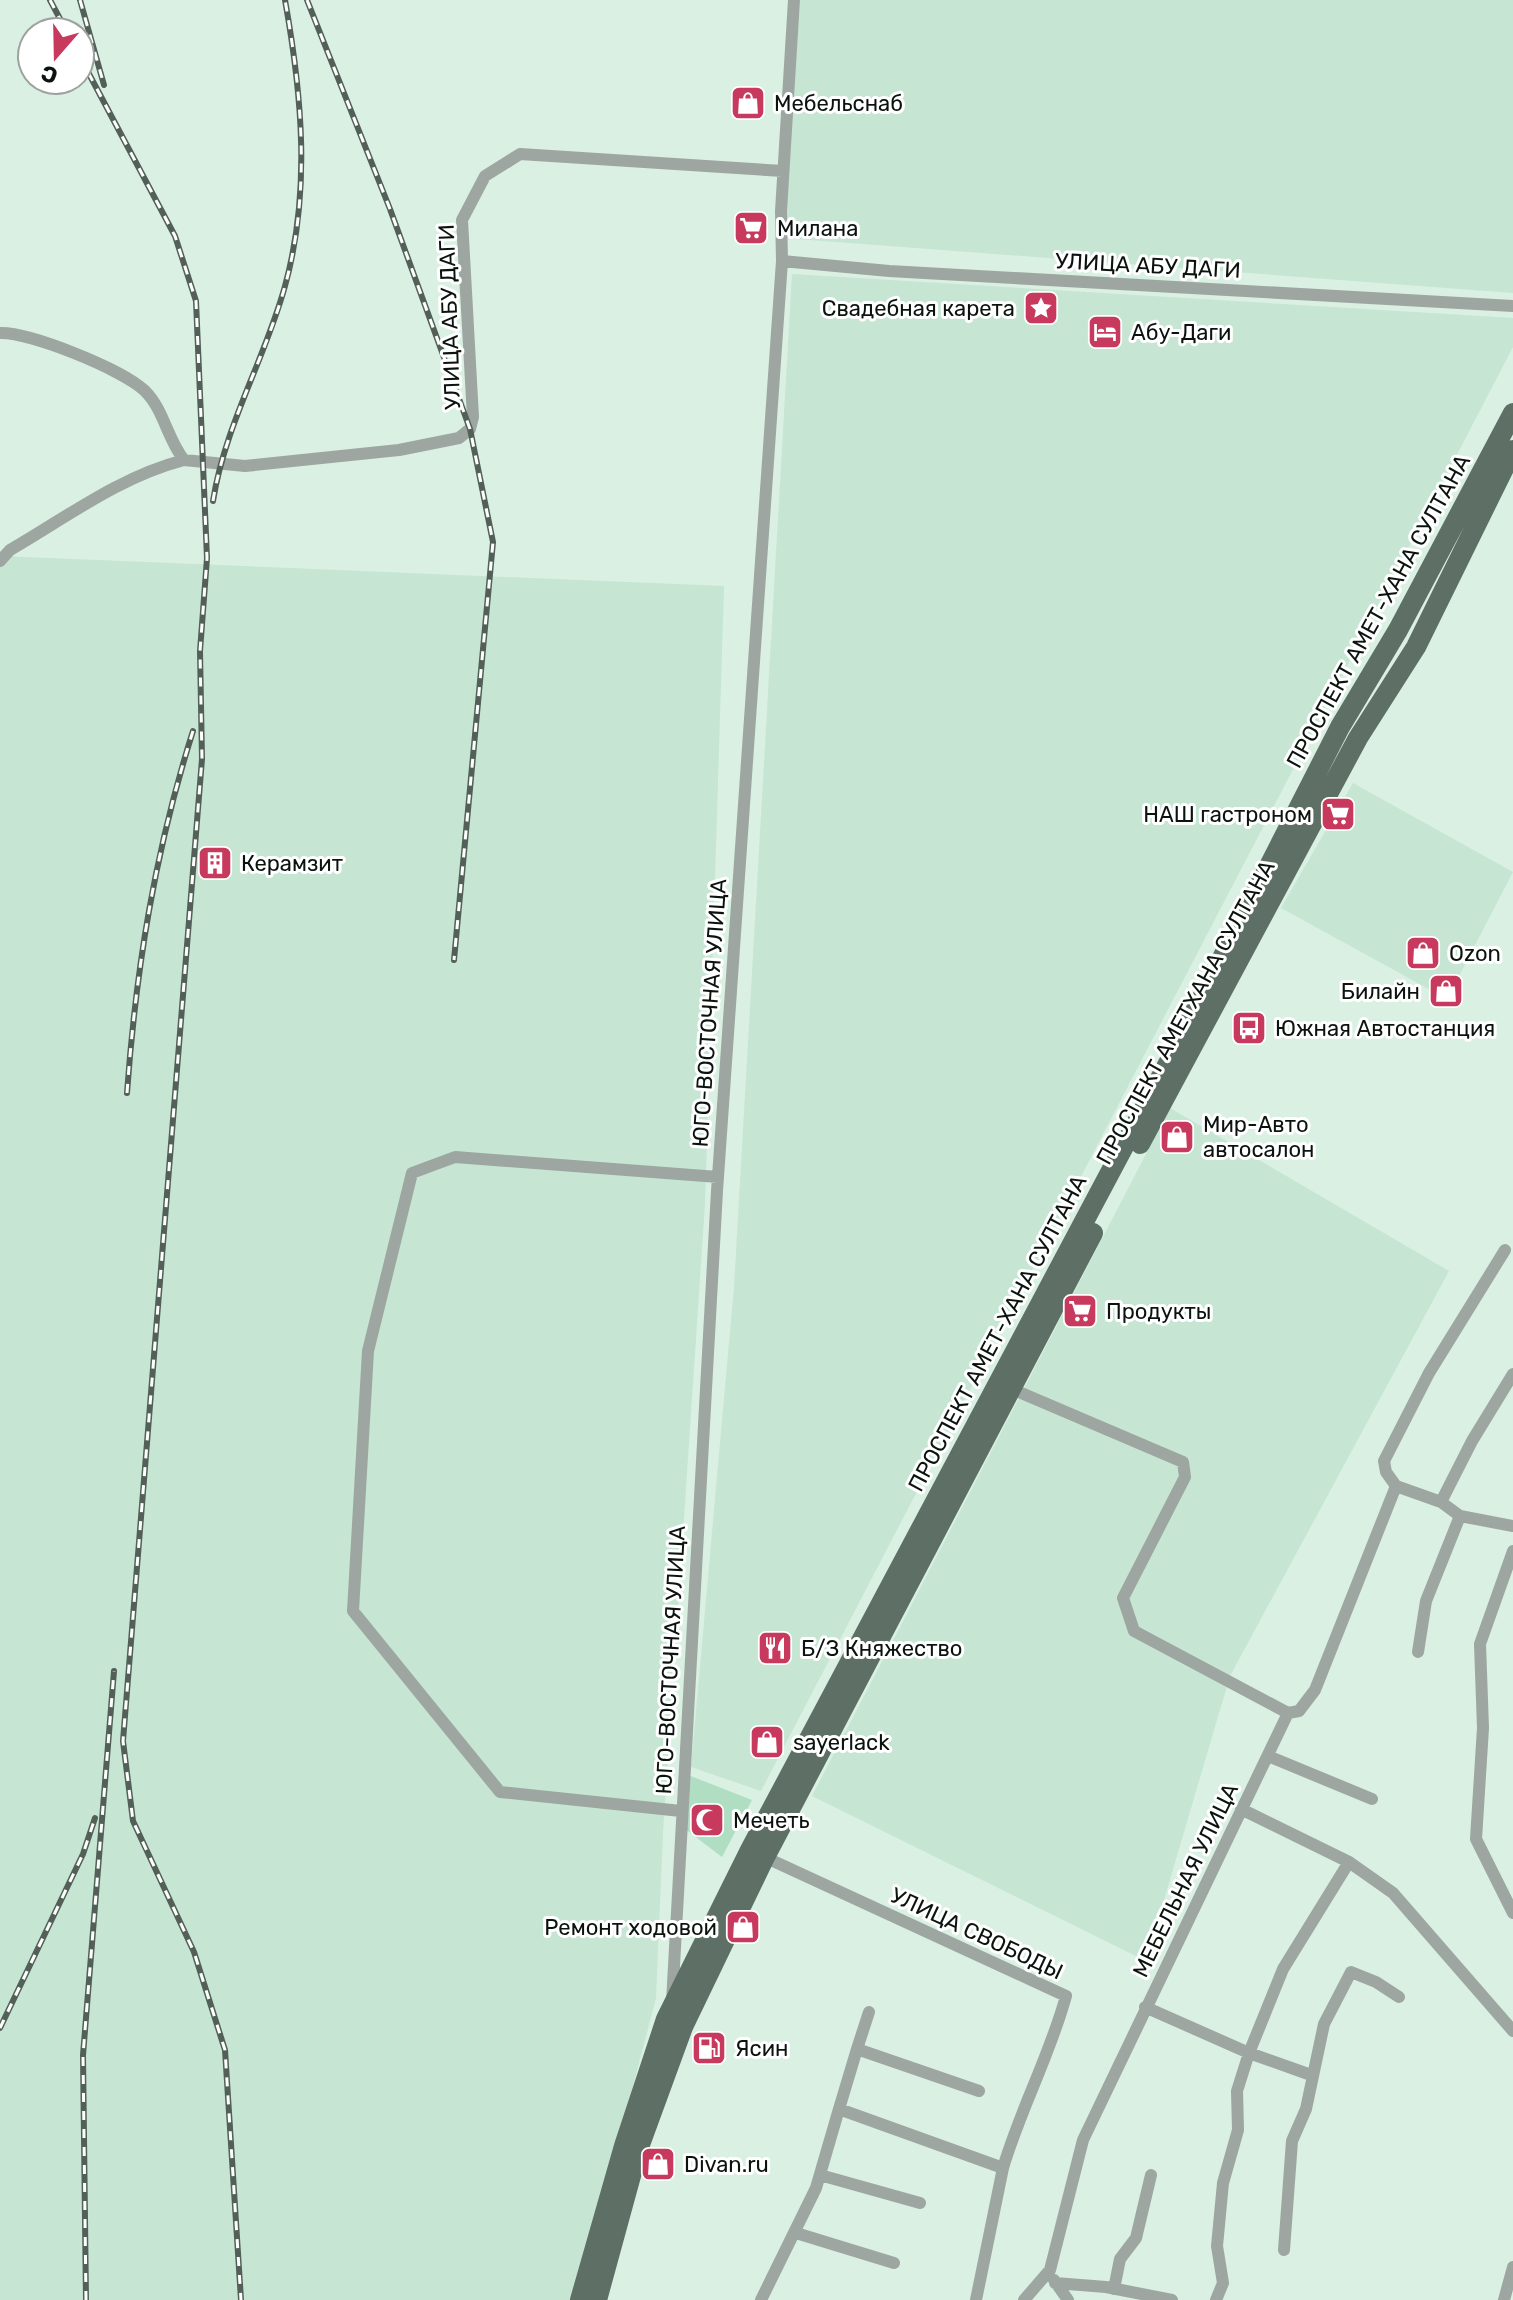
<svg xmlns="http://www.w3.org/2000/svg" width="1513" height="2300" viewBox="0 0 1513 2300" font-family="Rubik,sans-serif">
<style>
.built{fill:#c6e5d3}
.green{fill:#afdec3}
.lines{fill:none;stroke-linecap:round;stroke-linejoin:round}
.minor{stroke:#9da6a1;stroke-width:12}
.primary{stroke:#5e6f65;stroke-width:20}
.rail-casing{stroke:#526058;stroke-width:6}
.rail{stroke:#fff;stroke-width:3;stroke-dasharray:9;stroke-linecap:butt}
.labels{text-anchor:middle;stroke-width:6;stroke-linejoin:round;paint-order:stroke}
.poi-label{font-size:22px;fill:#0b130f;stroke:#fff;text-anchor:start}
.street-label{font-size:22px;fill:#0b130f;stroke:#fff}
</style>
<rect width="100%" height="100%" fill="#d9f0e2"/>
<path class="built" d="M 800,0 L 1513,0 L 1513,293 L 784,238 Z
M 792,274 L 1513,318 L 1513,347 L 761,1791 L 691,1767 L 734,1287 Z
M 0,556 L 724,586 L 705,1204 L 663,1832 L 656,1998 L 577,2300 L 0,2300 Z
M 1353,783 L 1513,872 L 1447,999 L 1281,908 Z
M 1170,1108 L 1449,1271 L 1230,1676 L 1146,1961 L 812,1796 Z"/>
<path class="green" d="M 688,1775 L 752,1800 L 722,1857 L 684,1828 Z"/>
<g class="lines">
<path class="minor" d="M 782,261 L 889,271 L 1513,306
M 0,333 C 30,332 121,369 144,390 C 164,409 167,439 184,460 L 245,466 L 399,450 L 459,438 L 470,429 L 473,417 L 462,220 L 485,176 L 520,154 L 783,171
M 0,561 L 10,550 C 67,517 119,477 184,460
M 1505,1250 L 1429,1373 L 1384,1461 L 1386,1472 L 1396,1486 L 1441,1502 L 1460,1516 L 1513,1526
M 1007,1387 L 1183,1462 L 1185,1477 L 1123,1598 L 1134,1631 L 1288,1713
M 1441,1502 L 1472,1441 L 1513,1374
M 1513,1551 L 1480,1644 L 1483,1728 L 1476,1839 L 1513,1913
M 1418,1652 L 1426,1601 L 1460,1516
M 1268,1756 L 1372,1799
M 1241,1809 L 1349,1862 L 1393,1893 L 1513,2031
M 681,1811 L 500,1792 L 353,1611 L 368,1351 L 412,1173 L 455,1157 L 718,1177
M 760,1855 L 1066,1996 C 1050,2055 1020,2110 1003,2168 L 839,2109 L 816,2188 L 761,2300
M 672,2002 L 717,1191 L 782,261 L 781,211 L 794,0
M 1145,2007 L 1249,2053 L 1311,2075
M 857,2049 L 869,2012
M 839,2109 L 857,2049 L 979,2091
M 820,2175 L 920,2203
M 796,2233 L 894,2263
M 1284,2250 L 1292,2141 L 1306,2109 L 1324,2024 L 1351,1972 L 1376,1982 L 1399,1997
M 1054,2280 L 1068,2300
M 1055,2283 L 1106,2287 L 1172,2300
M 1114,2289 L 1120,2259 L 1136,2238 L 1151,2175
M 976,2300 L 1003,2168
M 1024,2300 L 1050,2270 L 1083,2140 L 1288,1713 L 1299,1711 L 1315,1690 L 1396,1486
M 1216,2300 L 1223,2283 L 1217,2246 L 1223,2183 L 1238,2130 L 1237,2091 L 1249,2053 L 1283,1969 L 1349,1862
M 1504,2300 L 1513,2267"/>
<path class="primary" d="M 1140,1144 L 1358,738 L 1416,647 L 1513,450
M 580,2300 L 624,2146 L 666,2019 L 750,1850 L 1172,1056 L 1340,727 L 1398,630 L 1513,413
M 597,2300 L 638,2150 L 683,2027 L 765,1857 L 1093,1233"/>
<g class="rail-casing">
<path id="rail" d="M 50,0 L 67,32
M 80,0 L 104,85
M 307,0 L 390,209 L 470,429 L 493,542 L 454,960
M 80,57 L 175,236 L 196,301 L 207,558 L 200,651 L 202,759 L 123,1741 L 133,1821 L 194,1952 L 225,2050 L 241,2300
M 213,501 C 225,425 265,359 285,286 C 311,192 302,95 285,0
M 127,1093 C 136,968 155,851 193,731
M 0,2028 L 83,1854 L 95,1818
M 86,2300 L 83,2055 L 114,1671"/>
</g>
<use href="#rail" class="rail"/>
</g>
<defs>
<g id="shop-square" transform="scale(1.8)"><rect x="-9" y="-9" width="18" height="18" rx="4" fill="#c8395e" stroke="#fff"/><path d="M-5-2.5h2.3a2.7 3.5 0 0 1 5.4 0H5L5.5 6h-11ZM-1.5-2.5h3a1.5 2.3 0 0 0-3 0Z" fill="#fff"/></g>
<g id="supermarket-square" transform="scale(1.8)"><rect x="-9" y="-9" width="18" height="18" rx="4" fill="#c8395e" stroke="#fff"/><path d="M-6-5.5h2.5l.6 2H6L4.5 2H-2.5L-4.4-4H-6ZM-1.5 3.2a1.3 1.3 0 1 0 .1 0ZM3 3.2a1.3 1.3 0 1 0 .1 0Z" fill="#fff"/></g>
<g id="sight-square" transform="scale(1.8)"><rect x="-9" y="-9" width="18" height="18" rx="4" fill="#c8395e" stroke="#fff"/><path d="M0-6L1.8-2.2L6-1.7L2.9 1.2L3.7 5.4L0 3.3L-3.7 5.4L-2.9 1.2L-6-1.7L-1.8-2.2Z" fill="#fff"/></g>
<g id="hotel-square" transform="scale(1.8)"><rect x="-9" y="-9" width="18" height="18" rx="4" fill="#c8395e" stroke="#fff"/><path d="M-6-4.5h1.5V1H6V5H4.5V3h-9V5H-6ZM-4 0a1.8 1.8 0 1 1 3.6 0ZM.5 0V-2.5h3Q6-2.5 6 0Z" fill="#fff"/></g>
<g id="building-square" transform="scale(1.8)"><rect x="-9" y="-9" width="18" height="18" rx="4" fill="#c8395e" stroke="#fff"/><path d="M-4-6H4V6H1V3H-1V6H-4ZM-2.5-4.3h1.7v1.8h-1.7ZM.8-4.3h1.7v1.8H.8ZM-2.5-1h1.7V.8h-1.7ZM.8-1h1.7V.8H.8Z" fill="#fff"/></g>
<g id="bus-square" transform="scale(1.8)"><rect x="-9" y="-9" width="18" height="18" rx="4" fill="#c8395e" stroke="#fff"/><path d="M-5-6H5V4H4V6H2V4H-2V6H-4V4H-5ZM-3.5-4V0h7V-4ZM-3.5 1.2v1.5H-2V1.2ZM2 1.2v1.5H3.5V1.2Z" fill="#fff"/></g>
<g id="restaurant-square" transform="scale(1.8)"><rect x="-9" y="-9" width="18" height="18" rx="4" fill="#c8395e" stroke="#fff"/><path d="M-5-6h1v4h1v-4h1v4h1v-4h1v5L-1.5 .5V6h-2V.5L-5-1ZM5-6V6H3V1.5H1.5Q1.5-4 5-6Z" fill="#fff"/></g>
<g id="mosque-square" transform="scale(1.8)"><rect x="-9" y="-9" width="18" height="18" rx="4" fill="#c8395e" stroke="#fff"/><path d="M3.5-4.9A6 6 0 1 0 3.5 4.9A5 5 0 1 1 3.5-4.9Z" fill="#fff"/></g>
<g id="fuel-square" transform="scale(1.8)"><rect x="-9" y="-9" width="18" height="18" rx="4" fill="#c8395e" stroke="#fff"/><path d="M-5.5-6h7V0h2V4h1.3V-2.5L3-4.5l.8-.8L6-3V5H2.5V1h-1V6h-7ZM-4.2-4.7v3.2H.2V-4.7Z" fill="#fff"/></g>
</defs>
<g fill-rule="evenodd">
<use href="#shop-square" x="748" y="103"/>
<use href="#supermarket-square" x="751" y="228"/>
<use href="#sight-square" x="1041" y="308"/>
<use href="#hotel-square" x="1105" y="332"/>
<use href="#supermarket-square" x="1338" y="814"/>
<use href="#building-square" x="215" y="863"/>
<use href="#shop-square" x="1423" y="953"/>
<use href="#shop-square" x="1446" y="991"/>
<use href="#bus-square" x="1249" y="1028"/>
<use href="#shop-square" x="1177" y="1137"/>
<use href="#supermarket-square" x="1080" y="1311"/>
<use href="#restaurant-square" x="775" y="1648"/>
<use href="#shop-square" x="767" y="1742"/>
<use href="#mosque-square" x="707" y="1820"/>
<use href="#shop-square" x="743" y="1927"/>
<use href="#fuel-square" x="709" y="2048"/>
<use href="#shop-square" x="658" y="2164"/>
</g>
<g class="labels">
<g class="poi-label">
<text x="774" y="111">Мебельснаб</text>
<text x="777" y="236">Милана</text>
<text x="1015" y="316" text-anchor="end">Свадебная карета</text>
<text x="1131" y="340">Абу-Даги</text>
<text x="1312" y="822" text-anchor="end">НАШ гастроном</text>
<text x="241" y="871">Керамзит</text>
<text x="1449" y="961">Ozon</text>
<text x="1420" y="999" text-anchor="end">Билайн</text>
<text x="1275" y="1036">Южная Автостанция</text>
<text x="1203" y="1132">Мир-Авто<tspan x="1203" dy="25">автосалон</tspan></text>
<text x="1106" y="1319">Продукты</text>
<text x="801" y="1656">Б/З Княжество</text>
<text x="793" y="1750">sayerlack</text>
<text x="733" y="1828">Мечеть</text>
<text x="717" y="1935" text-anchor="end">Ремонт ходовой</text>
<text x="735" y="2056">Ясин</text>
<text x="684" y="2172">Divan.ru</text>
</g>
<g class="street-label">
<text transform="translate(1148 265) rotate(3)" y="8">УЛИЦА АБУ ДАГИ</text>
<text transform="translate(449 317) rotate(-92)" y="8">УЛИЦА АБУ ДАГИ</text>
<text transform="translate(1378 611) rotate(-61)" y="8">ПРОСПЕКТ АМЕТ-ХАНА СУЛТАНА</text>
<text transform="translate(1185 1012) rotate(-61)" y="8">ПРОСПЕКТ АМЕТХАНА СУЛТАНА</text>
<text transform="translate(709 1013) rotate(-86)" y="8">ЮГО-ВОСТОЧНАЯ УЛИЦА</text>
<text transform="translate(997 1333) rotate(-62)" y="8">ПРОСПЕКТ АМЕТ-ХАНА СУЛТАНА</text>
<text transform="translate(670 1660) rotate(-87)" y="8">ЮГО-ВОСТОЧНАЯ УЛИЦА</text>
<text transform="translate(1185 1880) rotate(-64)" y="8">МЕБЕЛЬНАЯ УЛИЦА</text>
<text transform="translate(977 1933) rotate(25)" y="8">УЛИЦА СВОБОДЫ</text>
</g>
</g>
<g transform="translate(56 56) rotate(200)"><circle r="38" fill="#ffffff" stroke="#9da19f" stroke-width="2"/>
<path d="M0-6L14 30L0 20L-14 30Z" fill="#c8395e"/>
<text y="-12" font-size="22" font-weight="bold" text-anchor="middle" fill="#0b130f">С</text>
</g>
</svg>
